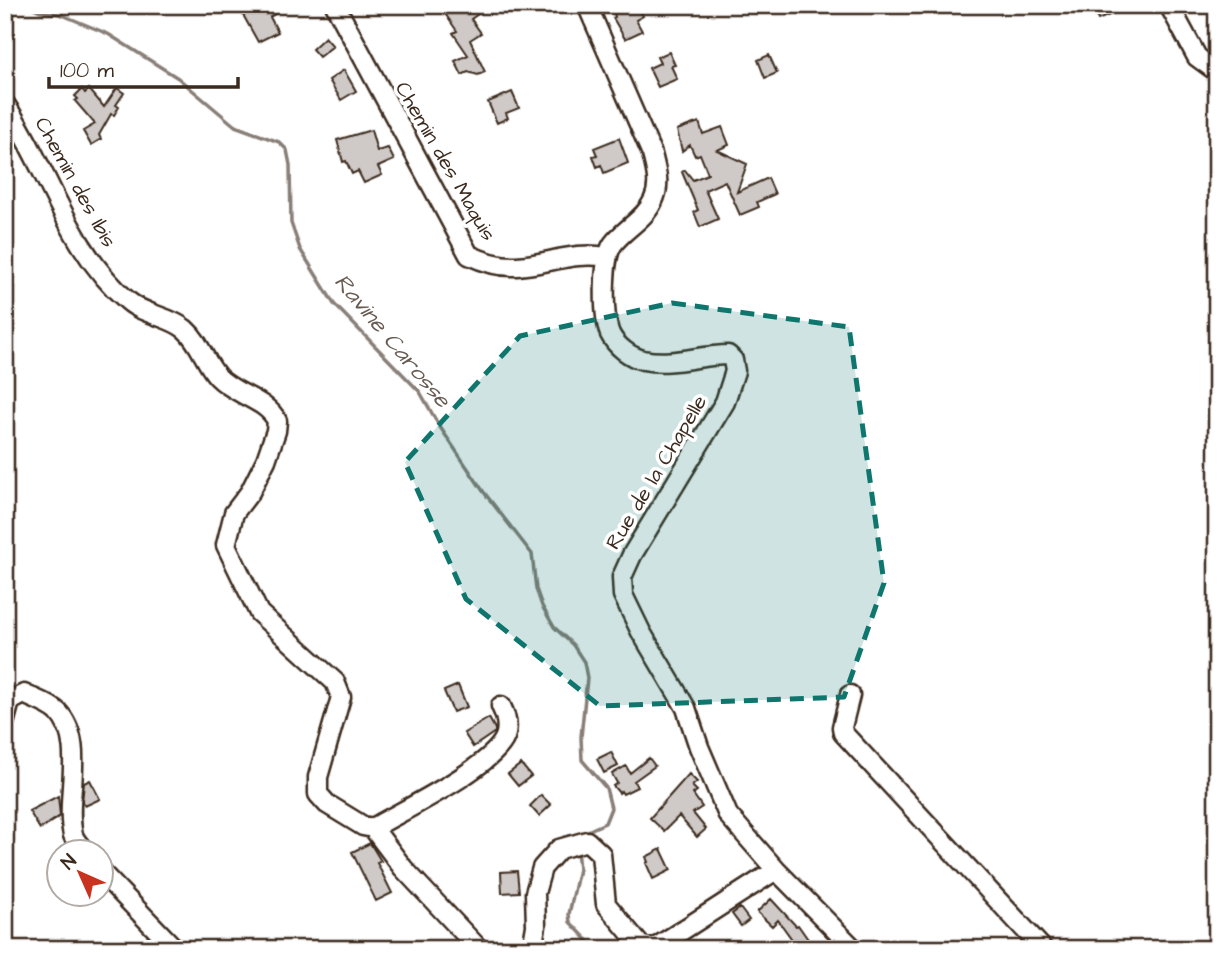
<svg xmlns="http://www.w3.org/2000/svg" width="1222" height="954" viewBox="0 0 1222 954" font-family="'Architects Daughter',sans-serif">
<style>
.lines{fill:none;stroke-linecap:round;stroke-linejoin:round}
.stream{stroke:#887e77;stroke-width:3.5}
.building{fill:#cfcac7;stroke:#3b2a1e;stroke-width:2}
.minor-casing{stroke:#3b2a1e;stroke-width:23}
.minor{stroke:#fff;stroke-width:18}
.marked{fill:#0f766e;fill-opacity:0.2;stroke:#0f766e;stroke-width:5;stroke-dasharray:14 9;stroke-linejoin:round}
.labels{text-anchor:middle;stroke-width:7;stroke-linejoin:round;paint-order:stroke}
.street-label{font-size:21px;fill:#3b2a1e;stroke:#fff}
.water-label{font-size:23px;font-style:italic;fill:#685b52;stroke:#fff}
</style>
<rect width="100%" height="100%" fill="#fff"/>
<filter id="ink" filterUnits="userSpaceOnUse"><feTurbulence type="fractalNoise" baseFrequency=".0143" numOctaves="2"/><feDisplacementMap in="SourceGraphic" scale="14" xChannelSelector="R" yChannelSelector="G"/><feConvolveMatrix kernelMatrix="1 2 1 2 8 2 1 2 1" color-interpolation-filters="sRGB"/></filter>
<g filter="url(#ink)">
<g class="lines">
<path class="stream" d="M 27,5 L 40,11 L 60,14 L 108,34 L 178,78 L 235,126 L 279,142 L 287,150 L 290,165 L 291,223 L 300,249 L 334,304 L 420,392 L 438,424 L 483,491 L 532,554 L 536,589 L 542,606 L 554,627 L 573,645 L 584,662 L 587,678 L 581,737 L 582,760 L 606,788 L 611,808 L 605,823 L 583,833
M 577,850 L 579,869 L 569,914 L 570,922 L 596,949"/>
</g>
<path class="building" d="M 244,5 L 290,5 L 270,17 L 278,32 L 258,42 L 242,13 L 247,10 Z
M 439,5 L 452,5 L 458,13 L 472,5 L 478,14 L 471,19 L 481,33 L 470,40 L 485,72 L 478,75 L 468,72 L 462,75 L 455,61 L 468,55 L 453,33 L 457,31 Z
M 615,5 L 629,5 L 632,9 L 638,6 L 643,16 L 636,20 L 642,31 L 625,39 L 613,18 L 615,17 L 614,13 L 618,11 Z
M 1091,5 L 1133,5 L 1098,20 Z
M 325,37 L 333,46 L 319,57 L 312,49 Z
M 669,52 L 675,65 L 671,66 L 677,79 L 658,87 L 649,68 L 660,63 L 657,57 Z
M 769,55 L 777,73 L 765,78 L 758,60 Z
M 344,70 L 356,91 L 341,100 L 329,80 Z
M 117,88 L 124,93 L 116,105 L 119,107 L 114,115 L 111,114 L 99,135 L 101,139 L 91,145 L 83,131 L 95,124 L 75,101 L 78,99 L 75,96 L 82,89 L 85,93 L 89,89 L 104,107 Z
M 512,92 L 519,108 L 506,113 L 508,118 L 497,123 L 488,102 Z
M 699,122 L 703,134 L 722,127 L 729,145 L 717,150 L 747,164 L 737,192 L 768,178 L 775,194 L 757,202 L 759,207 L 740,215 L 725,181 L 705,190 L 718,219 L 700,227 L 694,212 L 698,210 L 682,172 L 685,170 L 693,180 L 708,174 L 700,154 L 695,156 L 690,145 L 682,151 L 677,130 Z
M 371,130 L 377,151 L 388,148 L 394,160 L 378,167 L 382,175 L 364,183 L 358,171 L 352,174 L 346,161 L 343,162 L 337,140 Z
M 619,138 L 628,163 L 604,173 L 601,165 L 597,167 L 593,156 L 597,155 L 594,148 Z
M 458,685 L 467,707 L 453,712 L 444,691 Z
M 489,718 L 495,729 L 495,732 L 473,747 L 464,733 Z
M 611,752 L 618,766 L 604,773 L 597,759 Z
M 649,758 L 655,766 L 634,781 L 637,787 L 623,794 L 621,791 L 619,793 L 613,786 L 617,783 L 612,774 L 626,766 L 630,773 Z
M 521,764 L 531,776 L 518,786 L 508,774 Z
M 689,774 L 697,782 L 692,786 L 697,791 L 693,794 L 702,807 L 693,813 L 706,829 L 697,837 L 679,816 L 664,831 L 650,818 Z
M 90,780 L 100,799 L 85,806 L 82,802 L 84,783 Z
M 541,795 L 551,805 L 539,816 L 530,806 Z
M 58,796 L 60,816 L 40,829 L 29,811 Z
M 370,843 L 381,861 L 377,863 L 392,893 L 376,901 L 352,852 Z
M 661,849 L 671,870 L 653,879 L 646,863 L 648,862 L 646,857 Z
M 517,871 L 519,892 L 502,893 L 501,872 Z
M 771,899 L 796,926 L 798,925 L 812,945 L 806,949 L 799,949 L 778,920 L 772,926 L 757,912 Z
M 740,908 L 749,920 L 741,926 L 732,914 Z"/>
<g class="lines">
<g class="minor-casing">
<path id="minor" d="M 335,5 L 469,255 C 484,262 500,267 517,266 C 548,264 575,251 606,257
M 587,5 L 652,154 C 656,170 661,185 653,201 C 645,219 624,229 613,244 C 602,259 603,317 610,334 C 616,346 630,357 643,360 C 673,366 699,355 728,355 L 733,360 L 735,371 L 725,402 L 632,555 L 622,577 L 623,595 L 641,632 L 686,708 L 699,747 L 728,815 L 776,870 L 854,949
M 1169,5 L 1197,57 L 1212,68 L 1217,67
M 5,104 C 48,168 68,250 128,301 C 144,315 169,316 185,329 C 200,342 205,363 218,377 C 235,395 266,399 277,421 L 276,431 L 266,460 L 250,492 L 234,513 L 226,545 L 259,613 L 335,682 L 341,697 L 318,777 L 318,794 L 327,804 L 363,826 L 373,828 L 403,868 L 479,949
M 850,695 L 842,727 L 843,733 L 1043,949
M 5,720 L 10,701 L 24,694 C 34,699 50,704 58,712 C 87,743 64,797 73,835 C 75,841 81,847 85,852
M 373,828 C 403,810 493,767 505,737 C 509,726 506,716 501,706
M 102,873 L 175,949
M 532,949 L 536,926 L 535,893 L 542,868 L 559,849 L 587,841 L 601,854 L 606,904 L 641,946 L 655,948 L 776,870"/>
</g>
<use href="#minor" class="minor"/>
</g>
</g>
<path class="marked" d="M 672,303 L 849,327 L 884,583 L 844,697 L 600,706 L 466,599 L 405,462 L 520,336 Z"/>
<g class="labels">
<g class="street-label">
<text transform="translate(446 161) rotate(60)" y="7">Chemin des Maquis</text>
<text transform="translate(76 182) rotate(61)" y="7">Chemin des Ibis</text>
<text transform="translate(656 472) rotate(-59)" y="7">Rue de la Chapelle</text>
</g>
<g class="water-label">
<text transform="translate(393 340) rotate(50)" y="8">Ravine Carosse</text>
</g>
</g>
<rect width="1222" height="954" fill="none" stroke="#fff" stroke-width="28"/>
<rect x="14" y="14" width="1194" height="926" fill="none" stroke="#3b2a1e" stroke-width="2.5" filter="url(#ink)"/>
<g transform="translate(80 873) rotate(315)"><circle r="33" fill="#ffffff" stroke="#b1aaa5" stroke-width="2"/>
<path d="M0-5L12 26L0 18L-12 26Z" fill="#c8321e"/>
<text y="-10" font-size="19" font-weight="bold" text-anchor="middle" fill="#3b2a1e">N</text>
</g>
<path d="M49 77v10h189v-10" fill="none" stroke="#3b2a1e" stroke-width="3.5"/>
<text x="60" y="77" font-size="21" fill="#3b2a1e" stroke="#ffffff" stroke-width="5" paint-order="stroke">100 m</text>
</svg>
